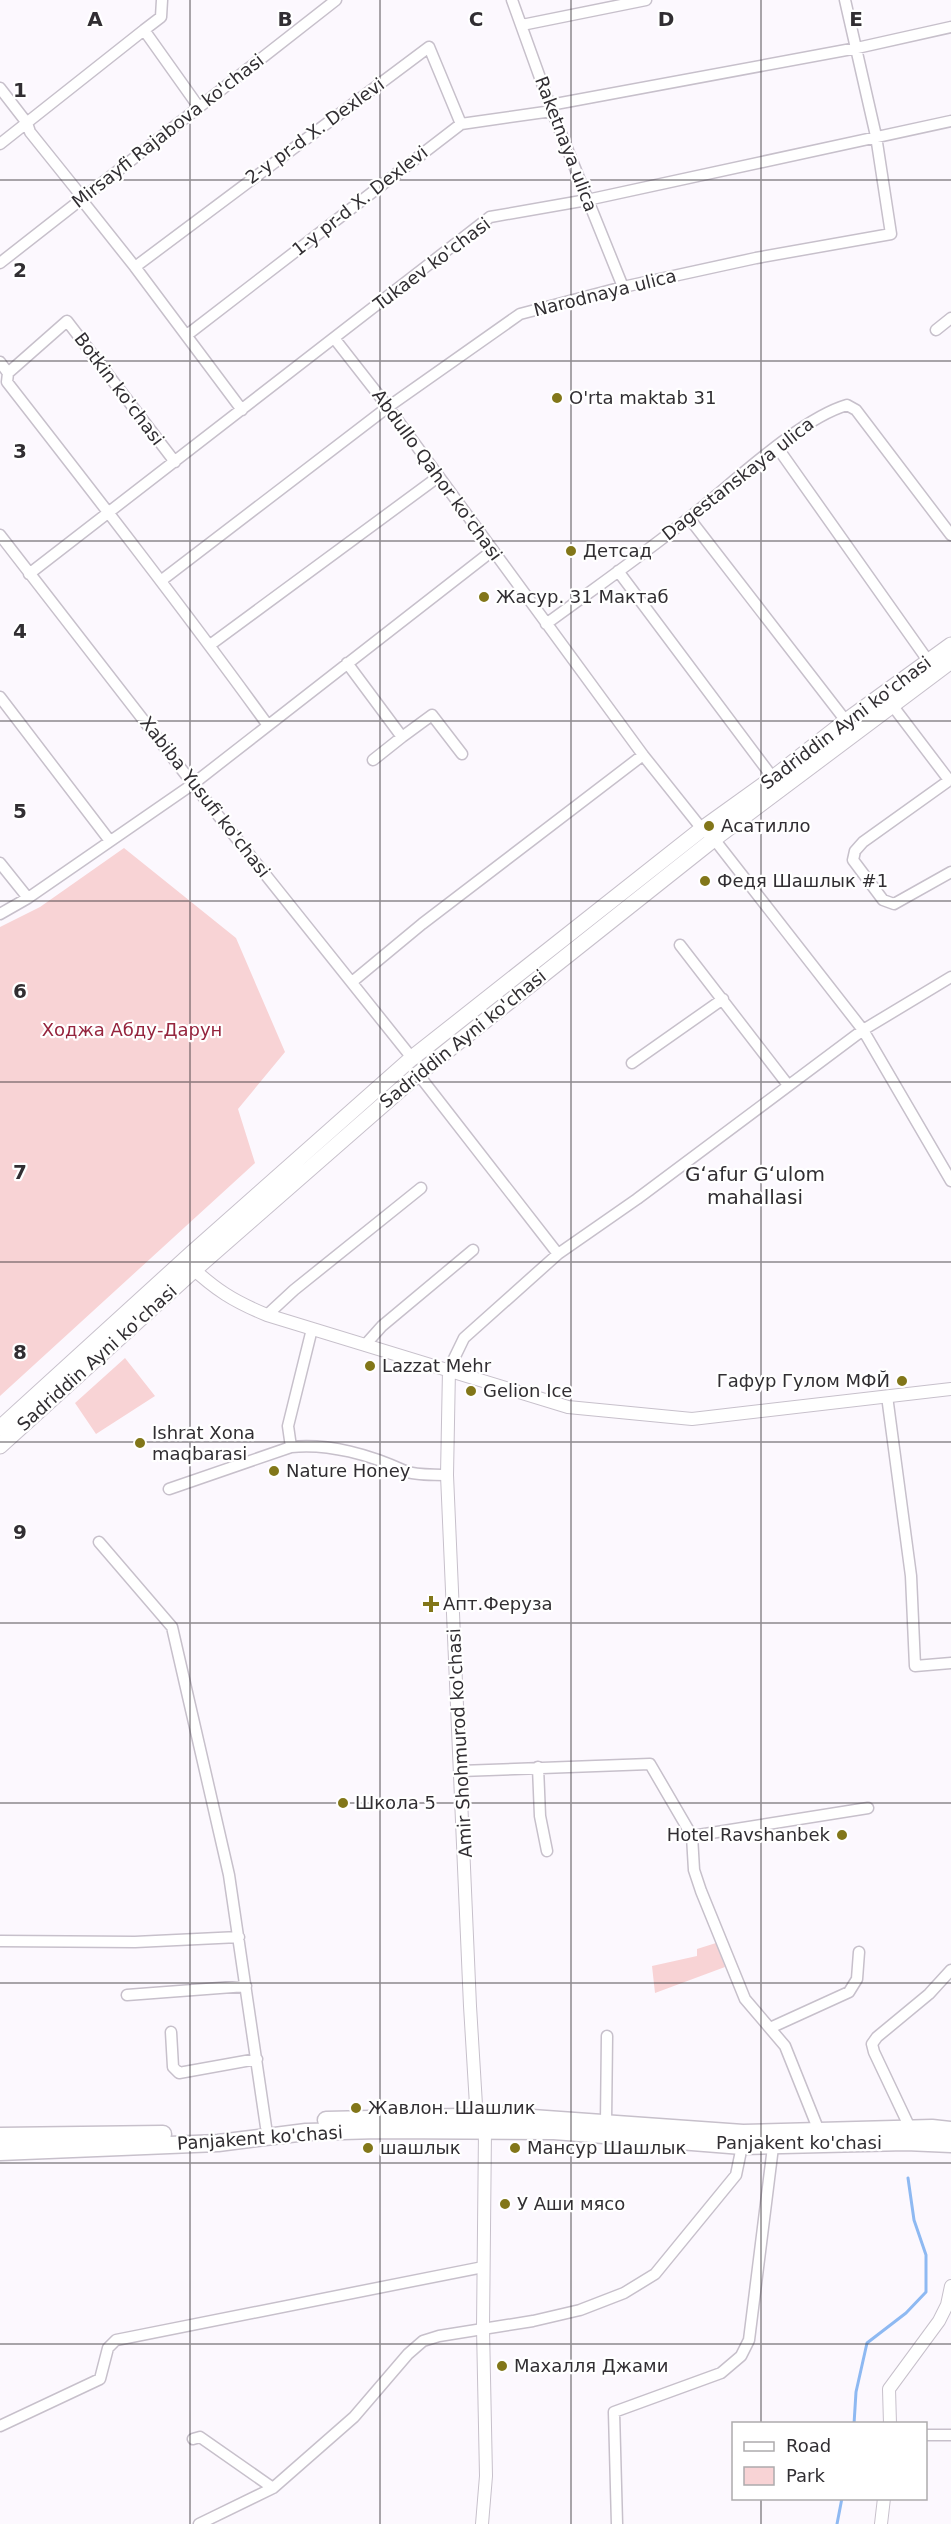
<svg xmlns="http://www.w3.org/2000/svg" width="951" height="2524" viewBox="0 0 951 2524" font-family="'DejaVu Sans',sans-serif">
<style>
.green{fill:#f8d3d5}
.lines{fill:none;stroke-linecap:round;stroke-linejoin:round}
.stream{stroke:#8eb9f2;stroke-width:3}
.minor-casing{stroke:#c7c0cb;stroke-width:13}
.tertiary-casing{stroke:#c7c0cb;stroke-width:14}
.secondary-casing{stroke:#c7c0cb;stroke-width:17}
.primary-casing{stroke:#c7c0cb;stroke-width:19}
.minor{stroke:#fff;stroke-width:10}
.tertiary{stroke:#fff;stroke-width:12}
.secondary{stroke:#fff;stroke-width:15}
.primary{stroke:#fff;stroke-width:16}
.grid{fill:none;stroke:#312e32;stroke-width:1.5;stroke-opacity:0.55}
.poi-dot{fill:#827619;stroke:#fff;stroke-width:2}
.labels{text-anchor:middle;stroke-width:4.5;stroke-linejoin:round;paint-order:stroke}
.street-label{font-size:18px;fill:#312e32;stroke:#fff}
.poi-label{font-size:18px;fill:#312e32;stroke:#fff;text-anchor:start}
.park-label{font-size:18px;fill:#95243d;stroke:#fff}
.neighbourhood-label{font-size:20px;fill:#312e32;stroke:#fff}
.grid-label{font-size:20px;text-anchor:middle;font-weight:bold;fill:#312e32;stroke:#fff;stroke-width:4.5;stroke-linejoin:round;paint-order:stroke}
</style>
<rect width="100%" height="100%" fill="#fcf8fe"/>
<path class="green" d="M 124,848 L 236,938 L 285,1052 L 238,1109 L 255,1163 L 0,1396 L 0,927 L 40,907 Z
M 125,1358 L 155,1396 L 96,1434 L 75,1403 Z
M 716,1943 L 725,1967 L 655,1993 L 652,1966 L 697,1956 L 697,1949 Z"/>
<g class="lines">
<path class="stream" d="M 854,2424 L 856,2392 L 867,2343 L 906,2313 L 926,2292 L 926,2255 L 914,2220 L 908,2178
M 837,2524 L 842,2498"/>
<g class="minor-casing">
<path id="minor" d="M 512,0 L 552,111 L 623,287
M 522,25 L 646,0
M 144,30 L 161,17 L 162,0
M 0,88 L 27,123 L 30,132 L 83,198
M 550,105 L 857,48 L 951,27
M 0,144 L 144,30 L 198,106
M 81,199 L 135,267 L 242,410
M 0,263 L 336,0
M 135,267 L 429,47 L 461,124
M 936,330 L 951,318
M 187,335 L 461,124 L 552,111
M 334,338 L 388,407 L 643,755 L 702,829 L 714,839 L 863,1030 L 951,1181
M 0,362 L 8,373 L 7,382 C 95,495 183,608 267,724
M 8,373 L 67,321 L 175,462
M 777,447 L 929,662
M 689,518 L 846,721
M 0,535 L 193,784 L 412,1058
M 618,571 L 773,778
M 29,574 L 490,217 L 587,200 L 951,121
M 162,580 L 388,407 L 520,314 L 623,287 L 756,258 L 891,234 L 876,136 L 845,0
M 546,624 C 595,588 644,554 690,517 C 731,485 799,419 847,405 L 856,410 L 951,535
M 210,645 L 438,477
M 347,663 L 402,737 L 432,715 L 462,754
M 0,697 L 110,841
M 892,705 L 949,780
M 373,760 L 402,737
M 951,779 L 863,842 L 855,851 L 853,860 L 883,900 L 894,904 L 951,872
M 0,863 L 28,898
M 0,914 L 28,898 L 193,784 L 492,551
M 680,945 L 788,1085
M 352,982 L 422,924 L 643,755
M 632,1063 L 723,999
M 418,1074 L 558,1254
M 267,1315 L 294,1290 L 421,1188
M 365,1345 L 382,1326 L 473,1250
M 449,1369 L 464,1338 L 558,1254 L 637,1199 L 863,1030 L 951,977
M 887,1396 L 911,1576 L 915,1666 L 951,1663
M 291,1447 L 288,1426 L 312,1329
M 169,1489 L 291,1447 C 329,1443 371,1455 405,1471 C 416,1476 435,1474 447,1475
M 99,1542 L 172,1627 L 229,1875 L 266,2127
M 538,1767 L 540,1816 L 547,1851
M 460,1771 L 650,1764 L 692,1836 L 694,1870 L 701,1891 L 745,1999 L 785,2046 L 819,2131
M 692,1836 L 868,1808
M 0,1941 L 135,1942 L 239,1937
M 127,1995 L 246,1986
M 770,2028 L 849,1992 L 857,1979 L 859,1952
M 171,2032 L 173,2067 L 179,2073 L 257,2059
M 606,2122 L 607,2036
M 910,2128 L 874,2052 L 872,2044 L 877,2037 L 929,1994 L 951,1970
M 0,2426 L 100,2379 L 108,2348 L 116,2340 L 483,2267
M 926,2435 L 951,2435
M 193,2439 L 200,2437 L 273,2488
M 199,2524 L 273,2488 L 354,2417 L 408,2354 L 423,2341 L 439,2336 L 533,2321 L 580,2310 L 624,2293 L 655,2274 L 736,2175 L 742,2146
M 617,2524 L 614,2412 L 721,2373 L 741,2356 L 749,2340 L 773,2147"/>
</g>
<g class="tertiary-casing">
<path id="tertiary" d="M 189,1265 C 216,1290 233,1301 267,1315 L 568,1407 L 692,1419 L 951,1389
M 449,1369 L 447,1475 L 470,2006 L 476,2105 L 485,2130 L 483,2328 L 486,2476 L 482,2524
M 890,2424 L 889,2389 L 939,2321 L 947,2305 L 951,2286
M 881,2524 L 884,2498"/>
</g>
<g class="secondary-casing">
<path id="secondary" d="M 0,1428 L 192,1253 L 412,1058 L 702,829 L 773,778 L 846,721 L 951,645
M 0,1446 L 194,1270 L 418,1074 L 714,839 L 951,661"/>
</g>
<g class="primary-casing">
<path id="primary" d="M 326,2120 L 504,2116 L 743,2133 L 932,2128 L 951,2130
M 0,2136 L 163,2134
M 0,2152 L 218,2143 L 306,2132 L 379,2130 L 554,2131 L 742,2146 L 906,2142 L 951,2144"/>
</g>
<use href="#minor" class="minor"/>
<use href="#tertiary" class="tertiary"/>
<use href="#secondary" class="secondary"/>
<use href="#primary" class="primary"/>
</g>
<path class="grid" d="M 190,0 L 190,2524M 380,0 L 380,2524M 571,0 L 571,2524M 761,0 L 761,2424M 0,180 L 951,180M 0,361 L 951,361M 0,541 L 951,541M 0,721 L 951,721M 0,901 L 951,901M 0,1082 L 951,1082M 0,1262 L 951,1262M 0,1442 L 951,1442M 0,1623 L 951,1623M 0,1803 L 951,1803M 0,1983 L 951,1983M 0,2163 L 951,2163M 0,2344 L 951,2344M 761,2498 L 761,2524"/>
<g class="poi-dot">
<circle cx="557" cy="398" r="6"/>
<circle cx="571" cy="551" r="6"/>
<circle cx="484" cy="597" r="6"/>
<circle cx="709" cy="826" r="6"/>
<circle cx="705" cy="881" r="6"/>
<circle cx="370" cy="1366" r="6"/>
<circle cx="902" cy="1381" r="6"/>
<circle cx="471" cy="1391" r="6"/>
<circle cx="140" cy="1443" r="6"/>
<circle cx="274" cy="1471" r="6"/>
<path d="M428 1595h6v6h6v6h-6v6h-6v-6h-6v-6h6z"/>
<circle cx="343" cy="1803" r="6"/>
<circle cx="842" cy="1835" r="6"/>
<circle cx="356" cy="2108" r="6"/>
<circle cx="368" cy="2148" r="6"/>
<circle cx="515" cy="2148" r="6"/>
<circle cx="505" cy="2204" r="6"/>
<circle cx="502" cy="2366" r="6"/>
</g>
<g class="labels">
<g class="street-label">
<text transform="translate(168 131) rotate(-38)" y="6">Mirsayfi Rajabova ko'chasi</text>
<text transform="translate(315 131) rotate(-36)" y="6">2-y pr-d X. Dexlevi</text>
<text transform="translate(566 144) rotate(69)" y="6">Raketnaya ulica</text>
<text transform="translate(360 201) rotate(-38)" y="6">1-y pr-d X. Dexlevi</text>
<text transform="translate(432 264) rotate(-37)" y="6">Tukaev ko'chasi</text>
<text transform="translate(605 293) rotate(-14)" y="6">Narodnaya ulica</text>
<text transform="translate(119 389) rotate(53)" y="6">Botkin ko'chasi</text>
<text transform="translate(437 475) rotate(54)" y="6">Abdullo Qahor ko'chasi</text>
<text transform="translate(738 479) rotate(-38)" y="6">Dagestanskaya ulica</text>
<text transform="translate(846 723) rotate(-37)" y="6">Sadriddin Ayni ko'chasi</text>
<text transform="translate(205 797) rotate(52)" y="6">Xabiba Yusufi ko'chasi</text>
<text transform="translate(463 1039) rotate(-39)" y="6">Sadriddin Ayni ko'chasi</text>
<text transform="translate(97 1358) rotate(-42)" y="6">Sadriddin Ayni ko'chasi</text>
<text transform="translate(460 1743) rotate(-93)" y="6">Amir Shohmurod ko'chasi</text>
<text transform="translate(260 2138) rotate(-4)" y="6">Panjakent ko'chasi</text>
<text x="799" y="2149">Panjakent ko'chasi</text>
</g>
<g class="poi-label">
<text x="569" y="404">O'rta maktab 31</text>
<text x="583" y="557">Детсад</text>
<text x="496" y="603">Жасур. 31 Мактаб</text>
<text x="721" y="832">Асатилло</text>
<text x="717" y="887">Федя Шашлык #1</text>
<text x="382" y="1372">Lazzat Mehr</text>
<text x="890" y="1387" text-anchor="end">Гафур Гулом МФЙ</text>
<text x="483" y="1397">Gelion Ice</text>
<text x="152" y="1439">Ishrat Хоnа<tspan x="152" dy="21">mаqbаrasi</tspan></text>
<text x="286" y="1477">Nature Honey</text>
<text x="443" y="1610">Апт.Феруза</text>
<text x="355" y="1809">Школа 5</text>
<text x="830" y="1841" text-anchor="end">Hotel Ravshanbek</text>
<text x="368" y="2114">Жавлон. Шашлик</text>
<text x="380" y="2154">шашлык</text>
<text x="527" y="2154">Мансур Шашлык</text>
<text x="517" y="2210">У Аши мясо</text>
<text x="514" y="2372">Махалля Джами</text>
</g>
<g class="park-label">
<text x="132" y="1036">Ходжа Абду-Дарун</text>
</g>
<g class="neighbourhood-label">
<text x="755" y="1181">Gʻafur Gʻulom<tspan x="755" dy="23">mahallasi</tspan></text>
</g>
</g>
<g class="grid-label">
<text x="95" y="26">A</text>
<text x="285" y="26">B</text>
<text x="476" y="26">C</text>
<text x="666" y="26">D</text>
<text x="856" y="26">E</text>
<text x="20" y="97">1</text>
<text x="20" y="277">2</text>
<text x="20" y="458">3</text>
<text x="20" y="638">4</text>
<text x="20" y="818">5</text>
<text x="20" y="998">6</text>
<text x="20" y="1179">7</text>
<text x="20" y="1359">8</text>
<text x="20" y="1539">9</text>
</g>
<rect x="732" y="2422" width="195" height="78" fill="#ffffff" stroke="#adabad" stroke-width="1.5"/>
<rect x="744" y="2442" width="30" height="9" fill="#ffffff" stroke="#adabad" stroke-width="1.5"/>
<text x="786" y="2452" font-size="18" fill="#312e32">Road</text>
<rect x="744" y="2467" width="30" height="18" fill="#f8d3d5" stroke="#adabad" stroke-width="1.5"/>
<text x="786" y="2482" font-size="18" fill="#312e32">Park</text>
</svg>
